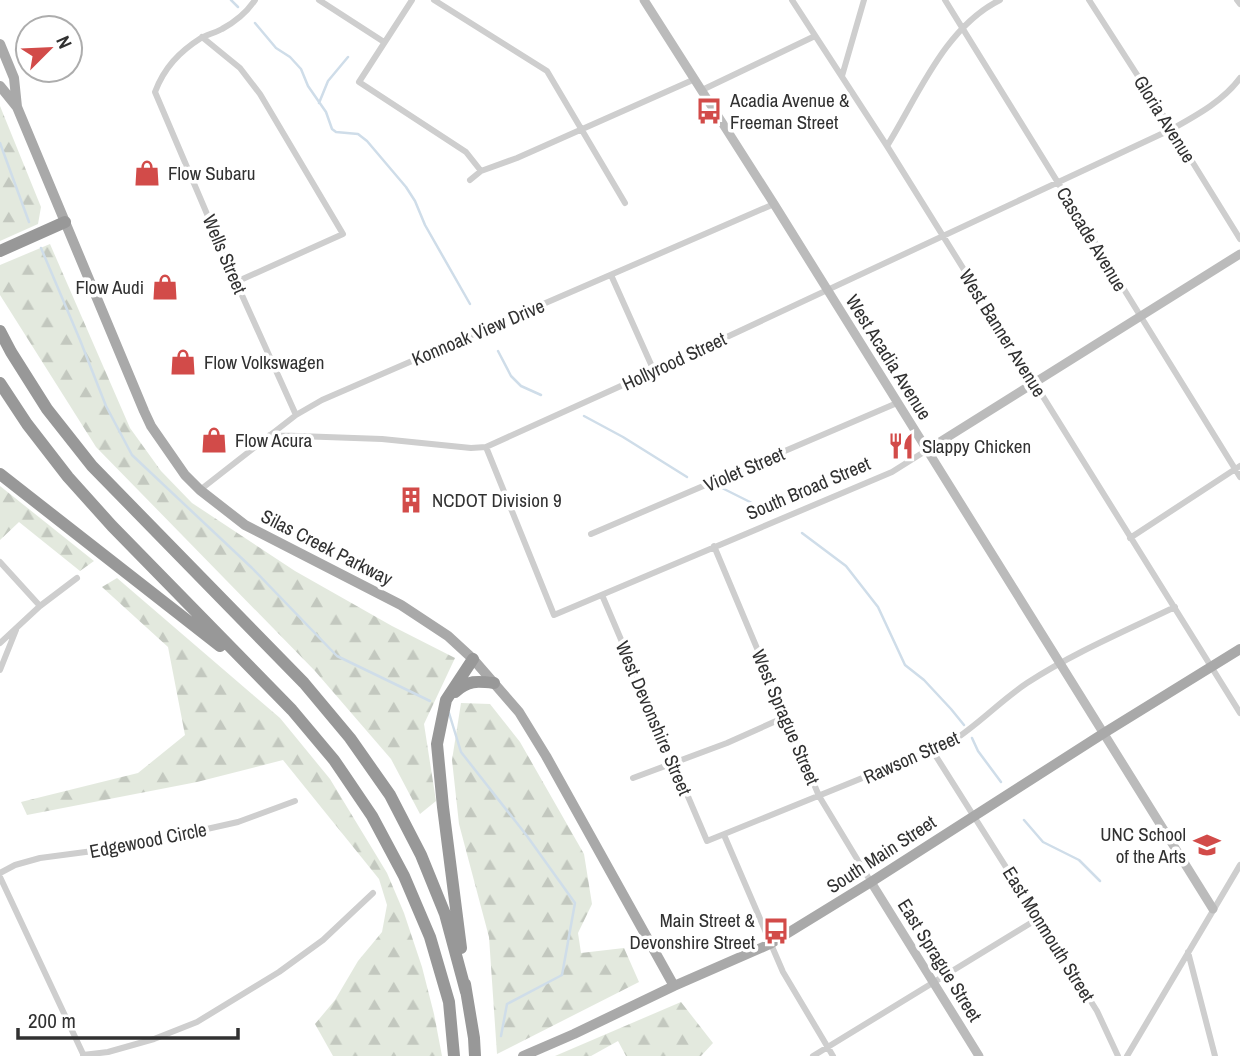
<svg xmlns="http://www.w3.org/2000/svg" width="1240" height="1056" viewBox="0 0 1240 1056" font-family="'Archivo Narrow',sans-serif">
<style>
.forest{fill:url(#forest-firs)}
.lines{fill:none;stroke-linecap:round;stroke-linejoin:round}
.stream{stroke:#cfdde9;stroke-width:2.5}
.street{stroke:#cecece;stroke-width:6}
.secondary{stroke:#bbb;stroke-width:9}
.primary{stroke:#a9a9a9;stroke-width:10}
.highway{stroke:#989898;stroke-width:12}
.labels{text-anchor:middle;stroke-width:7;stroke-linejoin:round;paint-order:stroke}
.poi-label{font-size:19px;fill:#313131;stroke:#fff;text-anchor:start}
.street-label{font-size:19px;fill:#313131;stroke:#fff}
</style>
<defs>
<pattern id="forest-firs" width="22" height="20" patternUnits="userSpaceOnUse" patternTransform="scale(1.75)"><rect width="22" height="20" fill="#e3e9de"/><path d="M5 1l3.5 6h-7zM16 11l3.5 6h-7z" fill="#c3c8bf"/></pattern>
</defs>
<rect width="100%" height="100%" fill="#fff"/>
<path class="forest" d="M 0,106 L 41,207 L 38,224 L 0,241 Z
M 50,244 L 130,428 L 161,471 L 192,503 L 295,571 L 392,626 L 455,658 L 424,724 L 436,801 L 420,814 L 391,759 L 315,671 L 96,447 L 0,295 L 0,265 Z
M 0,486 L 94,561 L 80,571 L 19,522 L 0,540 Z
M 117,578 L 280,718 L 330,779 L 387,873 L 404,913 L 422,967 L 434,1014 L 442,1056 L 333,1056 L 315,1024 L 335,1000 L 358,961 L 382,932 L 387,905 L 379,879 L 283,760 L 197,782 L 27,815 L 21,802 L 138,773 L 185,735 L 168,647 L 102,587 Z
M 461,703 L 490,704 L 520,742 L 584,854 L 592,904 L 578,933 L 581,953 L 624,948 L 639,982 L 497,1054 L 489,937 L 459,824 L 452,760 Z
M 681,1002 L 713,1043 L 701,1056 L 626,1056 L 618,1041 L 591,1056 L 555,1056 Z"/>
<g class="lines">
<path class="stream" d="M 231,0 L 238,7
M 255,23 L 276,48 L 290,57 L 301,69 L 308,86 L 326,112 L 332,129 L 336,132 L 358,134 L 367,141 L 406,187 L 415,201 L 425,225 L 470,304
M 319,103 L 328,81 L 348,57
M 0,143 L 29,222
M 41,248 L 80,340 L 106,406 L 132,455 L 252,568 L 337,656 L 430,701
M 498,351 L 511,376 L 521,386 L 541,395
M 584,416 L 623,437 L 687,477
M 722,488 L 750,502 L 759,509
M 802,533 L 846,566 L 878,607 L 905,665 L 924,680 L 951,709 L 964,725
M 449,713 L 461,752 L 527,836 L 575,903 L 562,975 L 507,1004 L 501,1036
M 972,738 L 978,751 L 1001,782
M 1024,820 L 1043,842 L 1079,860 L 1100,881"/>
<path class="street" d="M 255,0 C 247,12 235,22 222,29 C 215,33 208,34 201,38 C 179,52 164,68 155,92 L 236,282 L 296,415
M 319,0 L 384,42
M 412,0 L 359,82 L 466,152 L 481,171
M 434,0 L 547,71 L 625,203
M 792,0 L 887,146 L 1240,713
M 945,0 L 1240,477
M 1089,0 L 1172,129 L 1240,239
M 1237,0 L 1240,4
M 202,37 L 240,68 L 260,94 L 343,234 L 236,282
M 842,76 L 864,0
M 702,90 L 815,36
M 887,146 C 918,96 945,27 1000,0
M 470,180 L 481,171 L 517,158 L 695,79
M 611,275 L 654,371
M 270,435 L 382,439 L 471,448 L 486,447 L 654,371 L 1172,129 C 1197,115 1223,101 1240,78
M 486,447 L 554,615 L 892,472 L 927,450
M 200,490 L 296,415 L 322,400 L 774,204
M 591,534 L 897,403
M 1130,538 L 1240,466
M 714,546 L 819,796 L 871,882
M 0,562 L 40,606
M 602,595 L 707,841 L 951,742 C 978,725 1000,701 1027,683 C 1073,653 1125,631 1175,607
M 0,643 L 40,606 L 77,578
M 0,670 L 16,630
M 932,750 L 1097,1011 L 1118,1056
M 633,778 L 727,743 L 785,717
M 724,835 L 783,972 L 833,1056
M 0,873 L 15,865 L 40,858 L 131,846 L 238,822 L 295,801
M 0,877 L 84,1056
M 1188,952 L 1215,1056
M 83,1055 L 108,1052 L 154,1039 L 197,1022 L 279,972 L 323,940 L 373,893
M 813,1056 L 1039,918
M 1127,1056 L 1240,865"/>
<path class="secondary" d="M 644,0 L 774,204 L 1213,909
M 927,450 L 1240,254
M 871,882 L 979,1056"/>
<path class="primary" d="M 0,44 L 14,78 L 17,107
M 0,86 L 17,107 L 144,411 L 151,426 L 185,475 L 200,490 L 245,525 L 401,605 L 448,636 L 473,659 L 519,712 L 546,756 L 674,986
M 523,1056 L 574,1034 L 674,986 L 770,944 L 871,882 L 1104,733 L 1240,649"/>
<path class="highway" d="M 0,251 L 65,222
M 0,331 L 11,352 L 47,409 L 92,466 L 304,683 L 350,738 L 390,795 L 421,855 L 445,914 L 466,992
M 0,383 L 27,424 L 68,477 L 112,526 L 292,710 L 334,760 L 372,816 L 404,876 L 430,937 L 449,1002 L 454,1056
M 0,474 L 220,646
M 455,692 C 468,680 477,681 494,683
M 461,948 L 443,807 L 437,744 L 446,700 L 473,659
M 465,984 L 474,1038 L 475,1056"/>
</g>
<defs>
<g id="bus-bare" transform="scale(2.1)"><path d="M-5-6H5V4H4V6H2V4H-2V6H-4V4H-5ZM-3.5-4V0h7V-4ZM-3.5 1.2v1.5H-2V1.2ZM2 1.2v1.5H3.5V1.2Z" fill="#d24b49" stroke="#fff" stroke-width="2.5" paint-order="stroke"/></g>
<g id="shop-bare" transform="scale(2.1)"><path d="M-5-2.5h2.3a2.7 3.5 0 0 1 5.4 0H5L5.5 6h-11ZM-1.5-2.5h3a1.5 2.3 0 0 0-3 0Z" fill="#d24b49" stroke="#fff" stroke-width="2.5" paint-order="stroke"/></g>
<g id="restaurant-bare" transform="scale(2.1)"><path d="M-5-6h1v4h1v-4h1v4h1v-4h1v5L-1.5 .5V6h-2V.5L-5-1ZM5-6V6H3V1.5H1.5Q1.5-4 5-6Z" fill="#d24b49" stroke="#fff" stroke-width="2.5" paint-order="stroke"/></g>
<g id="building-bare" transform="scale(2.1)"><path d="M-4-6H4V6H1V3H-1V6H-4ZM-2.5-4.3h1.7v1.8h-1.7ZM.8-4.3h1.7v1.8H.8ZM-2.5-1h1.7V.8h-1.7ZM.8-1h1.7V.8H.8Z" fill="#d24b49" stroke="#fff" stroke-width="2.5" paint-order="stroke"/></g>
<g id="university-bare" transform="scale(2.1)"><path d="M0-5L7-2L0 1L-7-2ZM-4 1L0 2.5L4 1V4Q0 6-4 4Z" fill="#d24b49" stroke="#fff" stroke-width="2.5" paint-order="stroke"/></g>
</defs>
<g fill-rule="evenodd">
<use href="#bus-bare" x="709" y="111"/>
<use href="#shop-bare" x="147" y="173"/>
<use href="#shop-bare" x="165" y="287"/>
<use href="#shop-bare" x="183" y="362"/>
<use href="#shop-bare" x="214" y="440"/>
<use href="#restaurant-bare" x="901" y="446"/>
<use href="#building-bare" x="411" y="500"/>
<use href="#university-bare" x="1207" y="845"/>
<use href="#bus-bare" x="776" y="931"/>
</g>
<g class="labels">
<g class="poi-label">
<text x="730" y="107">Acadia Avenue &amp;<tspan x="730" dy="22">Freeman Street</tspan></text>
<text x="168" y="180">Flow Subaru</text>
<text x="144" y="294" text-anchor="end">Flow Audi</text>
<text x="204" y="369">Flow Volkswagen</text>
<text x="235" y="447">Flow Acura</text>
<text x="922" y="453">Slappy Chicken</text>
<text x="432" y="507">NCDOT Division 9</text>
<text x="1186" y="841" text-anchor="end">UNC School<tspan x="1186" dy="22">of the Arts</tspan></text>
<text x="755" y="927" text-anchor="end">Main Street &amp;<tspan x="755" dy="22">Devonshire Street</tspan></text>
</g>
<g class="street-label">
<text transform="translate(1165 119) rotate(58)" y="7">Gloria Avenue</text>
<text transform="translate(1092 239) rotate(59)" y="7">Cascade Avenue</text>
<text transform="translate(225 254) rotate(67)" y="7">Wells Street</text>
<text transform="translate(478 332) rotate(-23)" y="7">Konnoak View Drive</text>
<text transform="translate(1003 333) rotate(58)" y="7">West Banner Avenue</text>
<text transform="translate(889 357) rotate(58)" y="7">West Acadia Avenue</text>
<text transform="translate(674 361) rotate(-25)" y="7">Hollyrood Street</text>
<text transform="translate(744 469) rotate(-23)" y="7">Violet Street</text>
<text transform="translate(808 488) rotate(-23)" y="7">South Broad Street</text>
<text transform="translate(327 547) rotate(27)" y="7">Silas Creek Parkway</text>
<text transform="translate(786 717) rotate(67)" y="7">West Sprague Street</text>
<text transform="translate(654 718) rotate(67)" y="7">West Devonshire Street</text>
<text transform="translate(911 757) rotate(-24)" y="7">Rawson Street</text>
<text transform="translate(148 840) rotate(-11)" y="7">Edgewood Circle</text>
<text transform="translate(881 854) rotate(-33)" y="7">South Main Street</text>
<text transform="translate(1049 934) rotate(58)" y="7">East Monmouth Street</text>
<text transform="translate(940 960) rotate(58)" y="7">East Sprague Street</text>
</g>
</g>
<g transform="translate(49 49) rotate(66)"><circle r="33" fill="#ffffff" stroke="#adadad" stroke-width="2"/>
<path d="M0-5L12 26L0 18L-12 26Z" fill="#d24b49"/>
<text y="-10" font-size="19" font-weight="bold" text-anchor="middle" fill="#313131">N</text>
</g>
<path d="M18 1028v10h220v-10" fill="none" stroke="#313131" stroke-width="3.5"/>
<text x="28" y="1028" font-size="21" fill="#313131" stroke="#ffffff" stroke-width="5" paint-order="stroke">200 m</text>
</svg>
